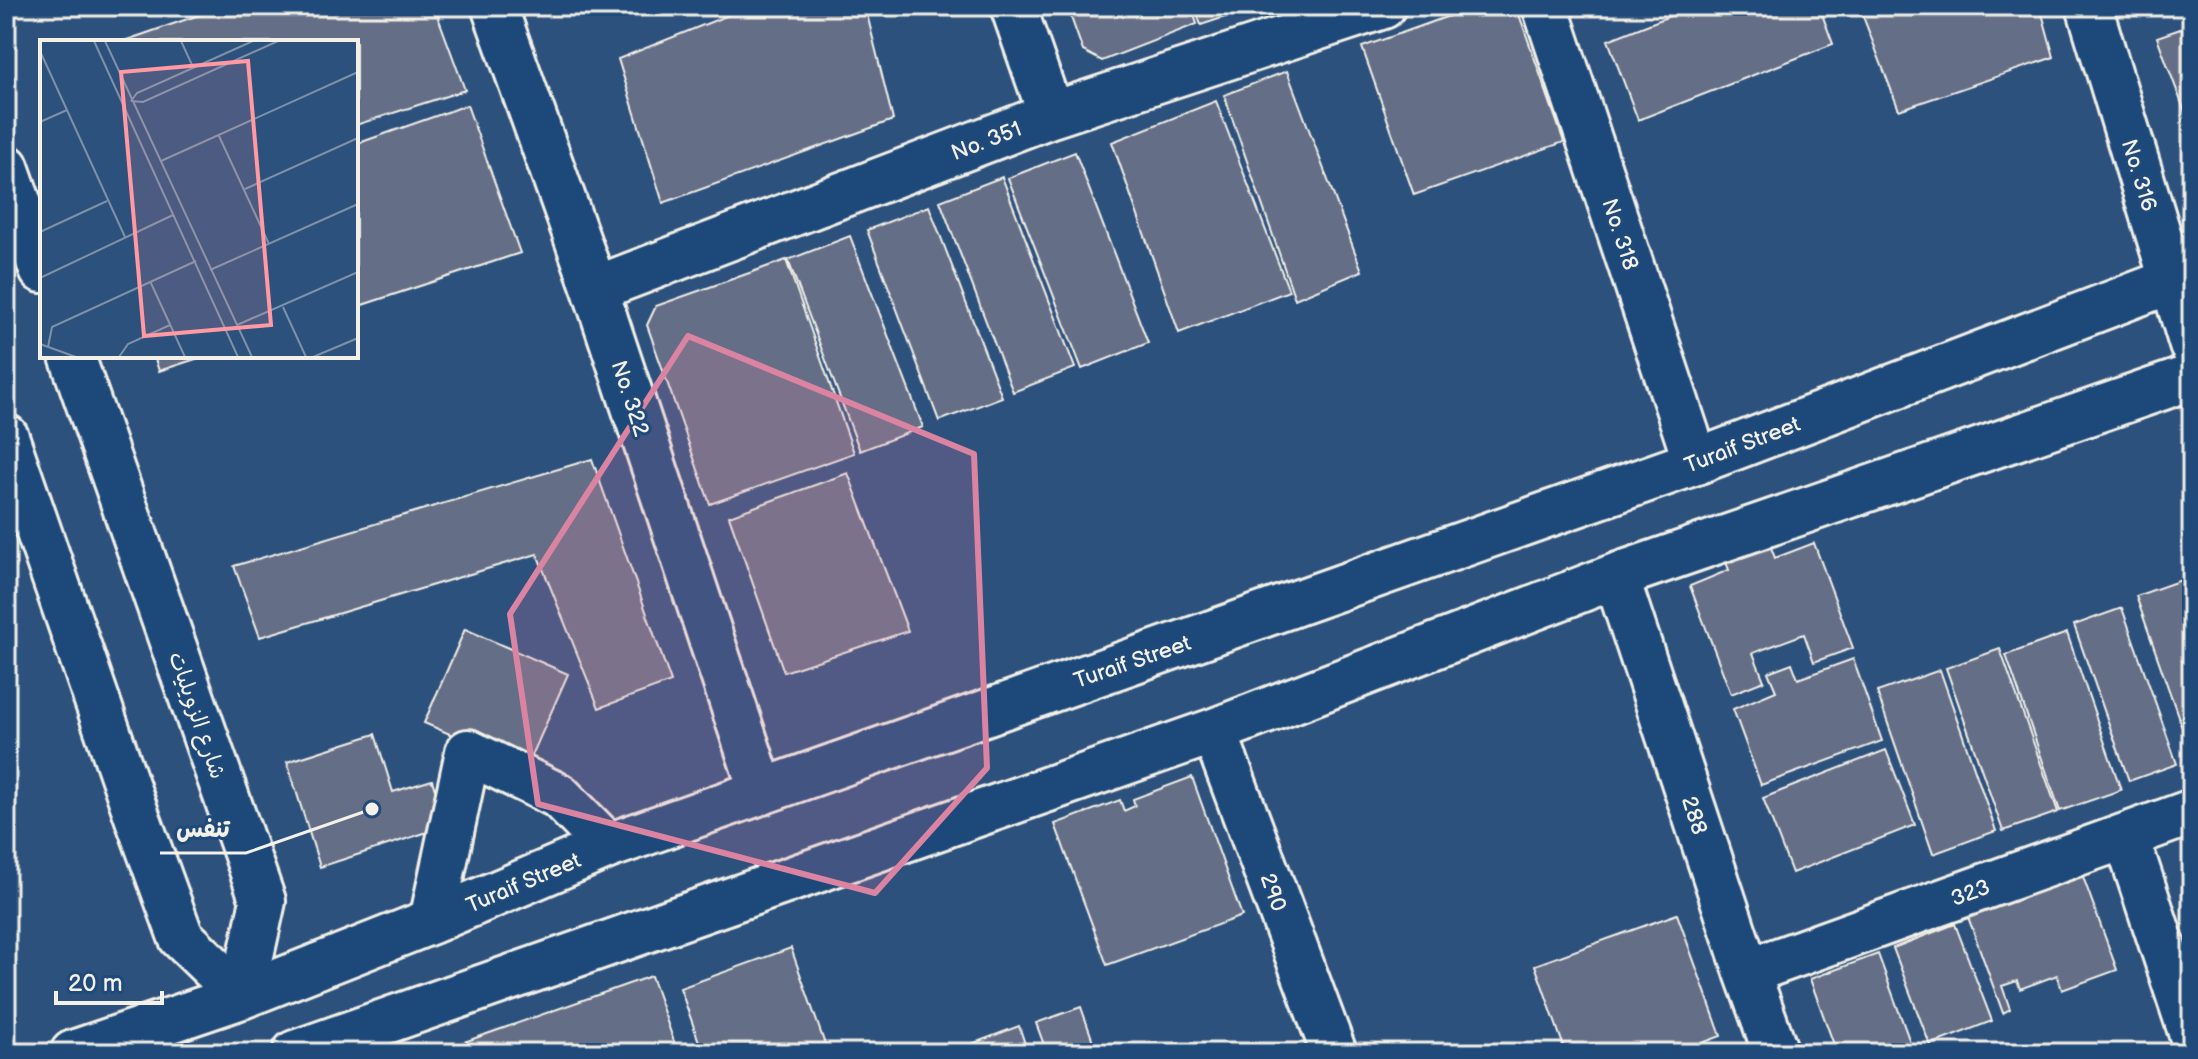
<svg xmlns="http://www.w3.org/2000/svg" width="2198" height="1059" viewBox="0 0 2198 1059" font-family="'Balsamiq Sans','Playpen Sans Arabic',sans-serif">
<style>
.building{fill:#656e87;stroke:#f4f1e8;stroke-width:2}
.lines{fill:none;stroke-linecap:round;stroke-linejoin:round}
.minor-casing{stroke:#f4f1e8;stroke-width:50}
.minor{stroke:#1f4a7a;stroke-width:44}
.marked{fill:#db84a2;fill-opacity:0.2;stroke:#db84a2;stroke-width:6;stroke-linejoin:round}
.labels{text-anchor:middle;stroke-width:6;stroke-linejoin:round;paint-order:stroke}
.street-label{font-size:22px;fill:#f4f1e8;stroke:#1f4a7a}
.inset-road{fill:none;stroke:#7d91a8;stroke-width:2}
.view{fill:#ff9aa2;fill-opacity:0.15;stroke:#ff9aa2;stroke-width:4}
.inset-edge{fill:none;stroke:#f4f1e8;stroke-width:4}
.leader{fill:none;stroke:#f4f1e8;stroke-width:3}
.callout-dot{fill:#f4f1e8;stroke:#1f4a7a;stroke-width:3}
.callout-label{font-size:24px;text-anchor:middle;font-weight:bold;fill:#f4f1e8;stroke:#1f4a7a;stroke-width:6;stroke-linejoin:round;paint-order:stroke}
</style>
<rect width="100%" height="100%" fill="#2d517d"/>
<filter id="ink" filterUnits="userSpaceOnUse"><feTurbulence type="fractalNoise" baseFrequency=".0125" numOctaves="2"/><feDisplacementMap in="SourceGraphic" scale="16" xChannelSelector="R" yChannelSelector="G"/><feConvolveMatrix kernelMatrix="1 2 1 2 8 2 1 2 1" color-interpolation-filters="sRGB"/></filter>
<g filter="url(#ink)">
<path class="building" d="M 225,6 L 434,6 L 465,90 L 356,125 L 356,42 L 121,42 Z
M 751,6 L 865,6 L 893,120 L 663,203 L 618,59 Z
M 1067,6 L 1191,6 L 1197,24 L 1102,61 L 1083,51 Z
M 1194,6 L 1258,6 L 1201,25 Z
M 1477,6 L 1516,6 L 1564,142 L 1414,195 L 1362,47 Z
M 1695,6 L 1819,6 L 1833,44 L 1638,120 L 1608,40 Z
M 1859,6 L 2040,6 L 2054,57 L 1899,110 Z
M 2192,25 L 2192,131 L 2157,37 Z
M 1287,71 L 1362,271 L 1295,299 L 1224,95 Z
M 1216,101 L 1289,291 L 1179,333 L 1112,142 Z
M 467,105 L 520,253 L 356,307 L 356,144 Z
M 1075,152 L 1148,343 L 1082,369 L 1008,178 Z
M 1002,177 L 1075,368 L 1013,392 L 940,201 Z
M 929,206 L 1002,397 L 939,421 L 867,230 Z
M 850,236 L 923,427 L 860,451 L 788,260 Z
M 786,260 L 854,453 L 710,504 L 647,325 L 656,306 Z
M 154,356 L 205,356 L 159,371 Z
M 592,459 L 671,682 L 599,708 L 537,554 L 260,637 L 234,566 Z
M 848,473 L 908,631 L 784,672 L 729,516 Z
M 1814,543 L 1853,648 L 1814,662 L 1804,634 L 1753,653 L 1764,681 L 1731,694 L 1690,586 L 1729,570 L 1726,562 L 1770,545 L 1775,558 Z
M 2184,579 L 2192,602 L 2191,753 L 2136,596 Z
M 2122,608 L 2177,764 L 2129,781 L 2074,625 Z
M 465,629 L 568,674 L 527,767 L 424,723 Z
M 2067,633 L 2121,790 L 2060,811 L 2006,655 Z
M 2000,649 L 2058,812 L 2003,831 L 1946,668 Z
M 1853,659 L 1882,741 L 1761,785 L 1733,709 L 1776,691 L 1768,672 L 1792,663 L 1798,679 Z
M 1940,670 L 1996,831 L 1933,854 L 1877,692 Z
M 375,734 L 393,792 L 432,780 L 446,826 L 320,867 L 287,762 Z
M 1886,750 L 1915,825 L 1792,873 L 1763,798 Z
M 1192,777 L 1242,916 L 1107,965 L 1055,824 L 1120,800 L 1124,811 L 1135,806 L 1133,799 Z
M 2082,874 L 2117,970 L 2062,990 L 2057,975 L 2020,989 L 2017,981 L 2002,986 L 2010,1009 L 2003,1013 L 1968,917 Z
M 1677,914 L 1721,1036 L 1675,1053 L 1566,1053 L 1535,965 Z
M 1955,924 L 1992,1021 L 1930,1045 L 1893,948 Z
M 791,948 L 828,1053 L 703,1053 L 680,988 Z
M 1878,954 L 1914,1053 L 1837,1053 L 1810,979 Z
M 651,976 L 678,1053 L 433,1053 Z
M 1081,1007 L 1097,1053 L 1047,1053 L 1036,1023 Z
M 1019,1026 L 1028,1053 L 978,1053 L 974,1043 Z"/>
<g class="lines">
<g class="minor-casing">
<path id="minor" d="M 494,6 L 595,289 L 762,792
M 1013,6 L 1051,115
M 1545,6 L 1696,462
M 2089,6 L 2192,345
M 6,167 L 42,270
M 595,289 L 1051,115 L 1383,6
M 72,356 L 263,901 L 242,996
M 6,437 L 138,819 L 181,937 L 242,996
M 1616,576 L 1747,972 L 1776,1053
M 1214,731 L 1334,1053
M 2126,836 L 2192,1035
M 432,921 L 468,752 L 559,796 L 608,846
M 1747,972 L 2192,812
M 73,1053 L 242,996 L 432,921 L 608,846 L 1696,462 L 2192,273
M 295,1053 L 1214,731 L 1616,576 L 2192,377"/>
</g>
<use href="#minor" class="minor"/>
</g>
</g>
<path class="marked" d="M 688,336 L 974,454 L 987,768 L 875,893 L 538,804 L 510,614 Z"/>
<g class="labels">
<g class="street-label">
<text transform="translate(986 140) rotate(-21)" y="8">No. 351</text>
<text transform="translate(2140 175) rotate(73)" y="8">No. 316</text>
<text transform="translate(1621 234) rotate(72)" y="8">No. 318</text>
<text transform="translate(631 398) rotate(72)" y="8">No. 322</text>
<text transform="translate(1742 444) rotate(-21)" y="8">Turaif Street</text>
<text transform="translate(1132 661) rotate(-19)" y="8">Turaif Street</text>
<text transform="translate(198 715) rotate(71)" y="8">شارع الزويليات</text>
<text transform="translate(1695 815) rotate(72)" y="8">288</text>
<text transform="translate(523 882) rotate(-23)" y="8">Turaif Street</text>
<text transform="translate(1274 892) rotate(70)" y="8">290</text>
<text transform="translate(1970 892) rotate(-20)" y="8">323</text>
</g>
</g>
<g transform="translate(40 40)">
<rect width="318" height="318" fill="#2d517d"/>
<path class="inset-road" d="M 54,1 L 198,317M 65,1 L 212,317M 141,1 L 153,27M 0,11 L 85,197M 91,61 L 103,62 L 238,1M 91,61 L 97,53 L 213,1M 0,82 L 27,70M 179,96 L 229,204M 121,121 L 318,32M 205,149 L 318,98M 0,192 L 67,161M 170,230 L 318,164M 0,238 L 133,175M 110,241 L 145,317M 243,267 L 266,317M 197,285 L 318,232M 0,304 L 36,317M 8,307 L 12,287 L 156,221M 79,317 L 88,304 L 130,285M 273,317 L 318,298"/>
<path class="view" d="M 208,21 L 231,285 L 104,296 L 81,32 Z"/>
<rect width="318" height="318" class="inset-edge"/>
</g>
<path class="leader" d="M372 809L246 853H160"/>
<circle class="callout-dot" cx="372" cy="809" r="8"/>
<g class="callout-label">
<text x="203" y="837">تنفس</text>
</g>
<rect width="2198" height="1059" fill="none" stroke="#1f4a7a" stroke-width="32"/>
<rect x="16" y="16" width="2166" height="1027" fill="none" stroke="#f4f1e8" stroke-width="3" filter="url(#ink)"/>
<path d="M56 991v12h106v-12" fill="none" stroke="#f4f1e8" stroke-width="4"/>
<text x="68" y="991" font-size="24" fill="#f4f1e8" stroke="#1f4a7a" stroke-width="6" paint-order="stroke">20 m</text>
</svg>
